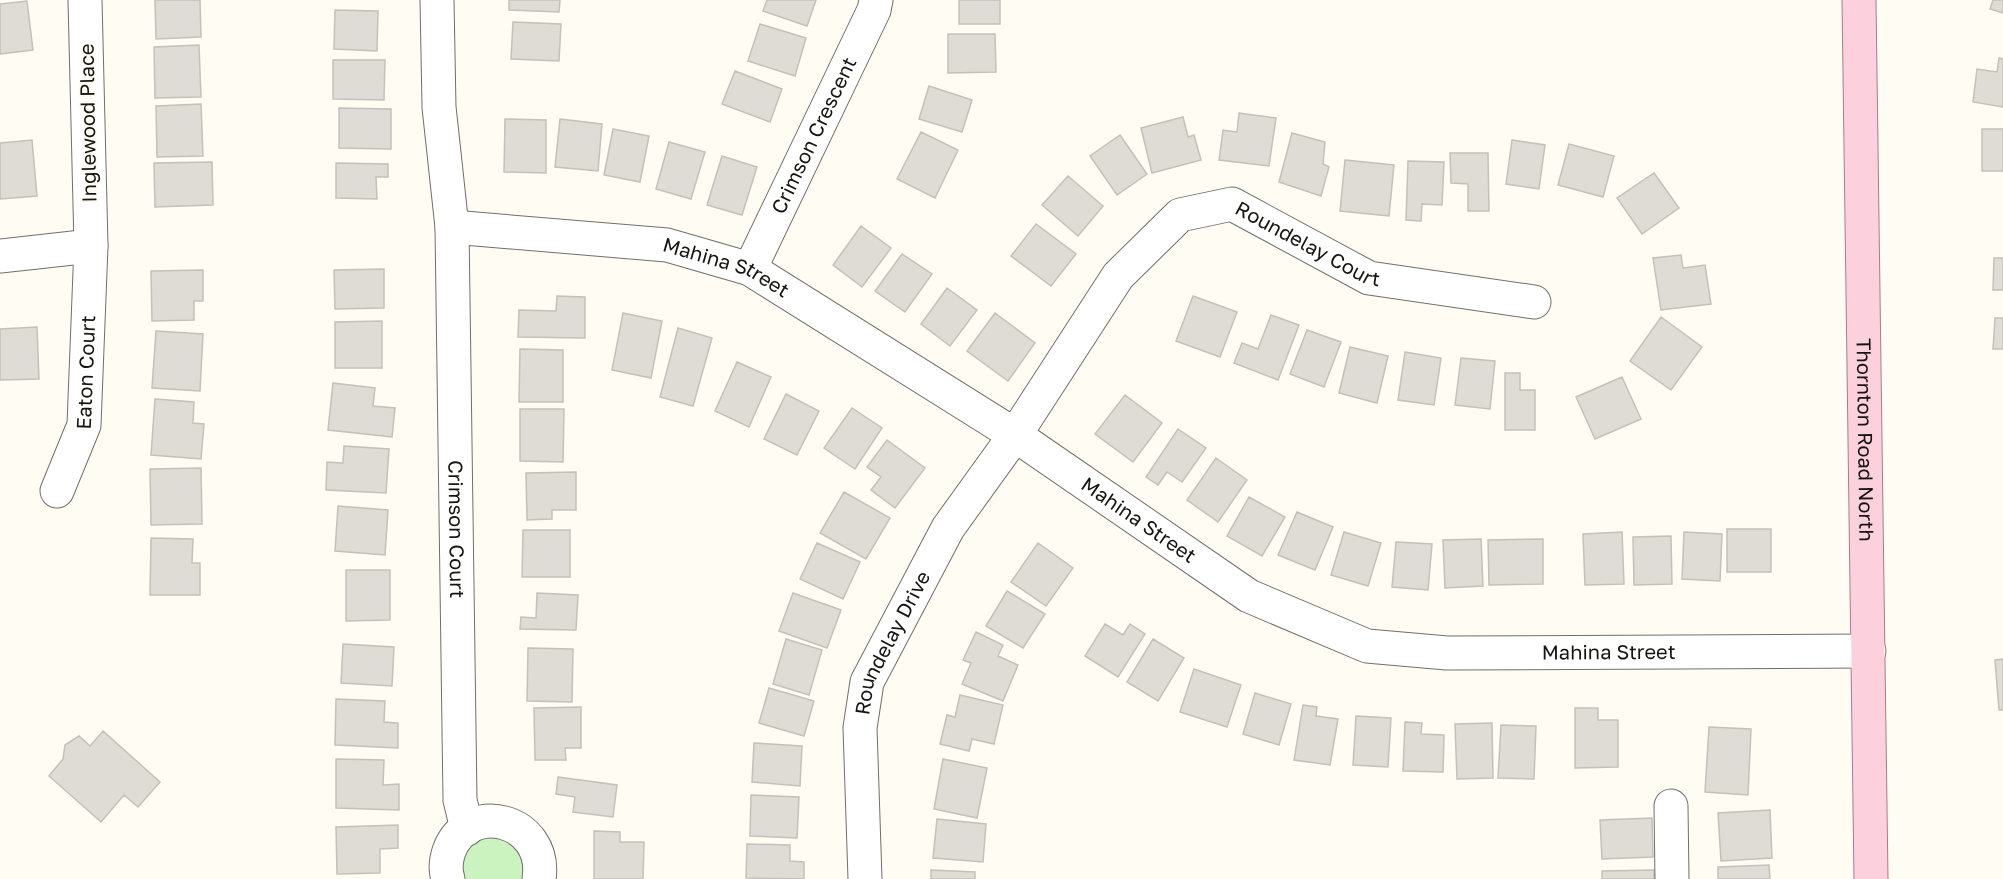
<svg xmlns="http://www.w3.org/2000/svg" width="2003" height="879" viewBox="0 0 2003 879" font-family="'Golos Text',sans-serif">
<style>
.green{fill:#caf3bf}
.building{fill:#dedcd4;stroke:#c3c1b9;stroke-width:1.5}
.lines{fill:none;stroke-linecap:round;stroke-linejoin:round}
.minor-casing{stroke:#716f68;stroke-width:35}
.major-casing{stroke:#aa7c87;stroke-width:35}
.minor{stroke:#fff;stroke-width:33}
.major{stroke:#fcd1dd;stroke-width:33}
.labels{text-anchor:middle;stroke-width:4.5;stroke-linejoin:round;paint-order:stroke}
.street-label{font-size:20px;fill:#151512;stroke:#fefcf3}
</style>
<rect width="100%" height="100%" fill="#fefcf3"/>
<path class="green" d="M 499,835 L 525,855 L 525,879 L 462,879 L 463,855 L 477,838 Z"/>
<path class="building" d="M 155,0 L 200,0 L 201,37 L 156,39 Z
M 509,0 L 560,0 L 559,12 L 509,10 Z
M 767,0 L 816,0 L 807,26 L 763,11 Z
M 959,0 L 1000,0 L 1000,24 L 959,24 Z
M 1993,0 L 2003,0 L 2003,13 L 1990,9 Z
M 27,1 L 33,50 L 0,54 L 0,4 Z
M 335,10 L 378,11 L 377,51 L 334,49 Z
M 513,22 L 561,24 L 559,61 L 511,59 Z
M 760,24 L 806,38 L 795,76 L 748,61 Z
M 948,34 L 995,34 L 996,72 L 948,73 Z
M 199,45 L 201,97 L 155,98 L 154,47 Z
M 1999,58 L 2003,59 L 2003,107 L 1973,102 L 1977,69 L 1997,72 Z
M 333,60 L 385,60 L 384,100 L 333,99 Z
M 735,71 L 782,89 L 770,122 L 722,104 Z
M 929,86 L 972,100 L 962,132 L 919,119 Z
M 201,104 L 203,156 L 157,157 L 156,106 Z
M 339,108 L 391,109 L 391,149 L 339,148 Z
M 1239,113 L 1276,118 L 1269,166 L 1219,160 L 1223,130 L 1237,132 Z
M 1183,117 L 1188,137 L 1194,135 L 1201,160 L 1152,173 L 1141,128 Z
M 505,119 L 546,120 L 546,173 L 504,172 Z
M 560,119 L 602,124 L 598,171 L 555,167 Z
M 613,129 L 649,136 L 640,182 L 604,175 Z
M 1982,129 L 2003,129 L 2003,171 L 1982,171 Z
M 921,132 L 958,150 L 935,198 L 897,179 Z
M 1292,133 L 1325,142 L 1323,164 L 1329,167 L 1321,196 L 1279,182 Z
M 1120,135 L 1147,174 L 1117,195 L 1090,156 Z
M 32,140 L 37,196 L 0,199 L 0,143 Z
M 1512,140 L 1545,145 L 1539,189 L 1506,184 Z
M 669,142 L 705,152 L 691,199 L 656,189 Z
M 1569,144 L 1614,156 L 1603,197 L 1558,185 Z
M 1450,153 L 1488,153 L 1489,211 L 1468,211 L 1468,184 L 1451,183 Z
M 722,156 L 757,167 L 742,215 L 707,205 Z
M 1345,160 L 1394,165 L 1389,216 L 1340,211 Z
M 1408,161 L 1444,162 L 1442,205 L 1422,204 L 1421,221 L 1406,220 Z
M 212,162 L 213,205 L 155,207 L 154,163 Z
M 336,163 L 388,164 L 388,177 L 376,177 L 377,199 L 336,198 Z
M 1654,173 L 1679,208 L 1642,234 L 1617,198 Z
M 1068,176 L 1103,206 L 1078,236 L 1042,205 Z
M 1036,224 L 1076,254 L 1051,286 L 1011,256 Z
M 861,226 L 891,248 L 862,287 L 833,265 Z
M 902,254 L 932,274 L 905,312 L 875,291 Z
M 1681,255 L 1683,268 L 1705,265 L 1711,304 L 1661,310 L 1653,258 Z
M 1994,258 L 2003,258 L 2003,290 L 1993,290 Z
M 384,269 L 384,308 L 335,309 L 334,270 Z
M 203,270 L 203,301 L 194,301 L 194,320 L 152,321 L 151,271 Z
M 947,288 L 977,310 L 950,346 L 921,324 Z
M 557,296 L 585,297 L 585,338 L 518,337 L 519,310 L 556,311 Z
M 1193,296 L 1237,312 L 1220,357 L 1176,341 Z
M 623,313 L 662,321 L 651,378 L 612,370 Z
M 995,313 L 1035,343 L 1008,381 L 967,351 Z
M 1271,315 L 1299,325 L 1278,380 L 1234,363 L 1242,343 L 1258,349 Z
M 1661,317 L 1702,347 L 1671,390 L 1630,361 Z
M 1995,318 L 2003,318 L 2003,349 L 1993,349 Z
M 382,321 L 382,368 L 335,368 L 335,322 Z
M 37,327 L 39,379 L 0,380 L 0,329 Z
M 678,328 L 712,338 L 693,406 L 660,397 Z
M 1307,330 L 1341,342 L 1324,387 L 1290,374 Z
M 156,331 L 203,334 L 200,391 L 152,388 Z
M 1350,347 L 1388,356 L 1377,403 L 1339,393 Z
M 520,349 L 563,350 L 563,402 L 519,402 Z
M 1405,352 L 1441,358 L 1434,405 L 1398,400 Z
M 1461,358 L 1495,361 L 1490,409 L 1455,405 Z
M 737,362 L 771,377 L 749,427 L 715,411 Z
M 1505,373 L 1520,373 L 1520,390 L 1535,390 L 1535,430 L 1505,430 Z
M 1622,377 L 1641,419 L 1595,439 L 1576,397 Z
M 333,383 L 375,388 L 373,406 L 395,408 L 392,437 L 328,430 Z
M 786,394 L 819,411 L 797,455 L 764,439 Z
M 1125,395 L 1162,423 L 1133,462 L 1095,434 Z
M 155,399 L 194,402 L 193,423 L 204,424 L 201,459 L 151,455 Z
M 852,408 L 882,428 L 855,469 L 824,448 Z
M 520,409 L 564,409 L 563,462 L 520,461 Z
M 1178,429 L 1206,448 L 1182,482 L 1167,472 L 1158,485 L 1146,477 Z
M 887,440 L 925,468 L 895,508 L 871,490 L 881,477 L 867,467 Z
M 344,446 L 389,449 L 386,493 L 326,490 L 327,462 L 343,463 Z
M 1216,458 L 1247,480 L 1218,522 L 1187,500 Z
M 201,468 L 202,524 L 151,525 L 150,469 Z
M 576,472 L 576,510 L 552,510 L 552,519 L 527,520 L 526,473 Z
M 844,492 L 890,518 L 866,559 L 820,533 Z
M 1249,497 L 1285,517 L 1262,556 L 1227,536 Z
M 338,506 L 388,510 L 385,555 L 335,551 Z
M 1297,512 L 1333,527 L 1315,570 L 1278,555 Z
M 1727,529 L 1771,529 L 1771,572 L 1727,572 Z
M 523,530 L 570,530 L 570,577 L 522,577 Z
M 1344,532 L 1381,543 L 1368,586 L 1331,575 Z
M 1622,532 L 1624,584 L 1585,585 L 1583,534 Z
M 1684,532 L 1722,534 L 1720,581 L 1682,579 Z
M 1671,536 L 1672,584 L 1634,585 L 1633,537 Z
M 151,538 L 193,539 L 192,563 L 200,563 L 200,595 L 150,595 Z
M 1481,539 L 1483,586 L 1445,588 L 1443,540 Z
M 1543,539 L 1543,584 L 1489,585 L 1488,540 Z
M 1396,542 L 1432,544 L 1428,590 L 1392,587 Z
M 817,543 L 860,562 L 843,599 L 800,579 Z
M 1038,543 L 1073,568 L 1046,606 L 1011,582 Z
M 346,570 L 390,570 L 390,620 L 346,621 Z
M 1007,591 L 1045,614 L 1023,648 L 986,626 Z
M 537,593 L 578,595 L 576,630 L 520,629 L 521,617 L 536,618 Z
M 793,593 L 841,610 L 827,648 L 779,631 Z
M 1105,624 L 1123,635 L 1130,624 L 1145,634 L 1118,677 L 1085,656 Z
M 976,632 L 1003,645 L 998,656 L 1018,665 L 1003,701 L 962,684 L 971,663 L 963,660 Z
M 786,639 L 822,650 L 809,695 L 773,684 Z
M 1153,639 L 1184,658 L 1158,701 L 1127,682 Z
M 343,644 L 394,647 L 392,686 L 341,683 Z
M 528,648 L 573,649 L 572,702 L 527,701 Z
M 2003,659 L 2003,710 L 1999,710 L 1995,660 Z
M 1194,669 L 1241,685 L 1227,727 L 1180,712 Z
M 769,688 L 814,701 L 804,736 L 759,723 Z
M 1255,693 L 1291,704 L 1279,745 L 1243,734 Z
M 960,695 L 1003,705 L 994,744 L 972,739 L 969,751 L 940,744 L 947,715 L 955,717 Z
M 336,699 L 385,701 L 384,722 L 398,723 L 398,748 L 335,745 Z
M 1303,705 L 1317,707 L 1316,716 L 1338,719 L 1330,765 L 1294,760 Z
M 581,707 L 581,748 L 565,748 L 566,760 L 535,760 L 534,708 Z
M 1575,708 L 1598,708 L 1598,720 L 1618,720 L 1618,767 L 1575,768 Z
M 1356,716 L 1391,718 L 1388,767 L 1353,765 Z
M 1405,722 L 1422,723 L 1421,734 L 1444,735 L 1443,772 L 1403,771 Z
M 1492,723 L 1493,778 L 1457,779 L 1455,724 Z
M 1501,725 L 1536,726 L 1534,779 L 1498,778 Z
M 1709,727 L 1751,729 L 1748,795 L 1705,792 Z
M 103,731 L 160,782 L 138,807 L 124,795 L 101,822 L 49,776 L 63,759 L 65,745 L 79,736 L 90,746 Z
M 754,743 L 802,746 L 800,786 L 752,782 Z
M 336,759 L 384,760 L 383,785 L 399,784 L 399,810 L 336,808 Z
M 943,759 L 987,768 L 977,818 L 934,809 Z
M 558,777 L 617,785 L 613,817 L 573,812 L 575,797 L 556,794 Z
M 751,795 L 799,797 L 797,838 L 750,836 Z
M 1770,810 L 1772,858 L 1721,861 L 1718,813 Z
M 1652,818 L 1653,857 L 1602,859 L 1600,820 Z
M 937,819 L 986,824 L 983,862 L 933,858 Z
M 398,825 L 398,848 L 380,849 L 380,873 L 337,874 L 336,827 Z
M 594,831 L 620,832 L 620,842 L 644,842 L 643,879 L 594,879 Z
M 747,844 L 790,845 L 790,861 L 804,862 L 804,879 L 746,878 Z
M 1769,865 L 1770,879 L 1718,879 L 1718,867 Z
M 931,870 L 975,872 L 975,879 L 931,879 Z
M 1654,870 L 1654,879 L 1602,879 L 1602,871 Z"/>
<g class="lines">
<g class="minor-casing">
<g id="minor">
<path id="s1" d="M 437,0 L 439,107 L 452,227 L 460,800 L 467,829"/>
<path id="s2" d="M 452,227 L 667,245 L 750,269 L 1015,435 L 1249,596 L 1367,646 L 1447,653 L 1869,651"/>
<path d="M 0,256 L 91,246"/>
<path id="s3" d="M 750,269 L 874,10 L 876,0"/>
<path id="s4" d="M 57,491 L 84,425 L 91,246 L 85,0"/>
<path d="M 1671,806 L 1672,879"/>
<path d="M 448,879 C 445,870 446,860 449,851 C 468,799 548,819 539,879"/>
<path id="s5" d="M 865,879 L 860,728 L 867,682 L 948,528 L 1015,435 L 1118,276 L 1180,215 L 1232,204 L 1369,278 L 1534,302"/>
</g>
</g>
<g class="major-casing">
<g id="major">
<path id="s6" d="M 1859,0 L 1871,879"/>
</g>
</g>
<use href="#minor" class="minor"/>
<use href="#major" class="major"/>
</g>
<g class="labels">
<g class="street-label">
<text transform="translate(88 123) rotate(-91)" y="7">Inglewood Place</text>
<text dy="7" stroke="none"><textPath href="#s3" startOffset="148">Crimson Crescent</textPath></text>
<text dy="7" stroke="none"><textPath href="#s5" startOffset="902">Roundelay Court</textPath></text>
<text dy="7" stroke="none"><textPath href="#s2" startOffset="279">Mahina Street</textPath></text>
<text dy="7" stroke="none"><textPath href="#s4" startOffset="124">Eaton Court</textPath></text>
<text dy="7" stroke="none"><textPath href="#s6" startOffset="440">Thornton Road North</textPath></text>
<text dy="7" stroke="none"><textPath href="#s2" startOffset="765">Mahina Street</textPath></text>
<text dy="7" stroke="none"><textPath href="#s1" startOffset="530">Crimson Court</textPath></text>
<text dy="7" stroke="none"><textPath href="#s5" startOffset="243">Roundelay Drive</textPath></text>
<text dy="7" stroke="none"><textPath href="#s2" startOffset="1269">Mahina Street</textPath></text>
</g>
</g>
</svg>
